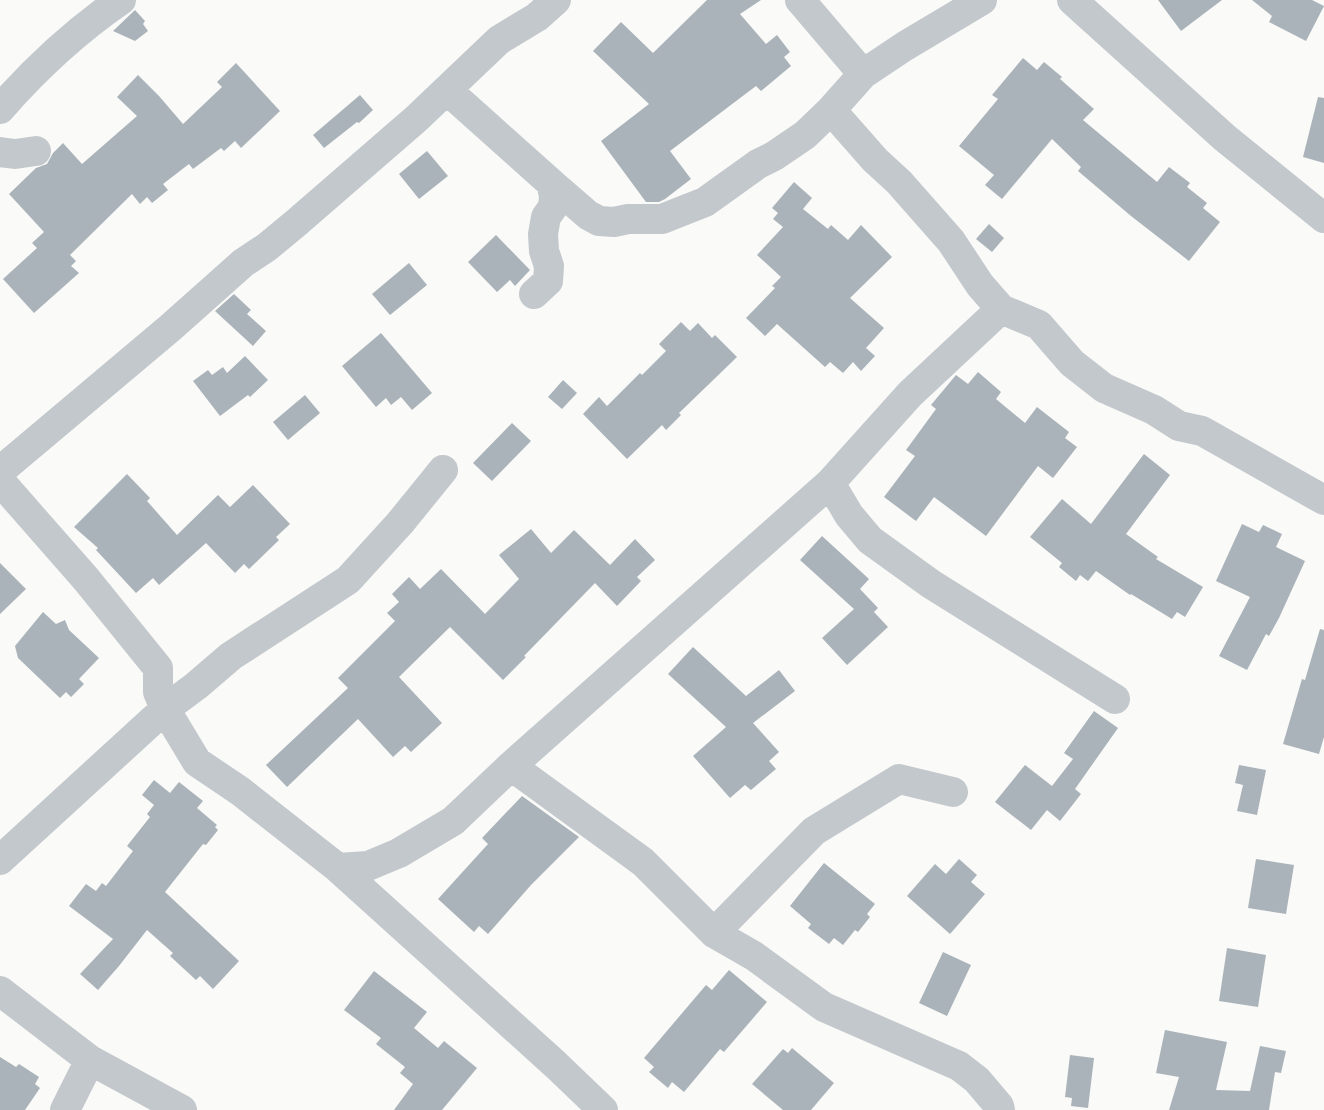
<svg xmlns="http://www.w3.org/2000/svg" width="1324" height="1110" viewBox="0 0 1324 1110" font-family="'IBM Plex Sans',sans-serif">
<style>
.building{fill:#aab3b9}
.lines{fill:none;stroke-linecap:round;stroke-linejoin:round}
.minor{stroke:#c3c8cc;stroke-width:30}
</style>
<rect width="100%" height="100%" fill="#fafaf8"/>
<path class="building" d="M 707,0 L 761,0 L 740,14 L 766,44 L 777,35 L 790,52 L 784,57 L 791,66 L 761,91 L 756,86 L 670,151 L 691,179 L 665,199 L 659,202 L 646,202 L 601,141 L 649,104 L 593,51 L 621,22 L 653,53 Z
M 1158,0 L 1222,0 L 1181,31 Z
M 1252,0 L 1312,0 L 1324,6 L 1306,41 L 1269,22 L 1272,16 Z
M 135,10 L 145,21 L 143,24 L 148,31 L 135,41 L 113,31 Z
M 1023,58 L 1037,70 L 1044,62 L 1062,77 L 1060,79 L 1094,109 L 1083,120 L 1157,182 L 1169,167 L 1190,183 L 1187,187 L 1207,203 L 1203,208 L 1220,222 L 1189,261 L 1131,216 L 1078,171 L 1081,167 L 1052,139 L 1002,199 L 985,185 L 994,175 L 959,146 L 998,99 L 992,95 Z
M 236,63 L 280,111 L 241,148 L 235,141 L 224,151 L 221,148 L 193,169 L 189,164 L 163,184 L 168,190 L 152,203 L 147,197 L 140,204 L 132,194 L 70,255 L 76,261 L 71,266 L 79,273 L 34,313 L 3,279 L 37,248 L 32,243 L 44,232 L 9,194 L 36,168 L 47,164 L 53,153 L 63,143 L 82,164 L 137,116 L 117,97 L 138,75 L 159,96 L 183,124 L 222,87 L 217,82 Z
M 360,95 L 373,110 L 359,123 L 357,122 L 324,148 L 313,135 Z
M 1318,97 L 1324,98 L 1324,163 L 1303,157 Z
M 427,151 L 448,176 L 419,199 L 399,174 Z
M 794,182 L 812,198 L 803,209 L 828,229 L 831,225 L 848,240 L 861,225 L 892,257 L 850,298 L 884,328 L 866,348 L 875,356 L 861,371 L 853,362 L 843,373 L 830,362 L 825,367 L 777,324 L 765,336 L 746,318 L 775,288 L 772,286 L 781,277 L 757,255 L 783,227 L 773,219 L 778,213 L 772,208 Z
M 989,224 L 1004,238 L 992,252 L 976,239 Z
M 496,235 L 530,270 L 515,286 L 510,280 L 497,292 L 468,262 Z
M 409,263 L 427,285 L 390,315 L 372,294 Z
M 234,294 L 251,310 L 247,314 L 266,331 L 253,346 L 215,311 Z
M 681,322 L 690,331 L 698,323 L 712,338 L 715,335 L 737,357 L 679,413 L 681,415 L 666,430 L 662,425 L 627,459 L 583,414 L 599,397 L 607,406 L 640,373 L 642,375 L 666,351 L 659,344 Z
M 381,333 L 432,393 L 412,410 L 401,397 L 391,405 L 386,398 L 376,407 L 342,366 Z
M 245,356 L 268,380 L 250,397 L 248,395 L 220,416 L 193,381 L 208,370 L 212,375 L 223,367 L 227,373 Z
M 978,372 L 1001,392 L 996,399 L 1025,423 L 1037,407 L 1069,432 L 1065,438 L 1077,447 L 1053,478 L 1038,466 L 986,536 L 934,497 L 916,521 L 884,497 L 915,456 L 906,450 L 936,409 L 931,405 L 956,375 L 968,384 Z
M 563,380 L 577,393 L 562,409 L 548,397 Z
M 305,395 L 320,413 L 288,440 L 273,422 Z
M 512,423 L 531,441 L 492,481 L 473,463 Z
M 1144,454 L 1170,475 L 1126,534 L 1158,557 L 1156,559 L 1203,587 L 1185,617 L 1177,612 L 1172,619 L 1131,594 L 1130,595 L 1096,571 L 1088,581 L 1080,575 L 1076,581 L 1059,567 L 1062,563 L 1030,537 L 1062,499 L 1091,524 Z
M 127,474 L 150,498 L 147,501 L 177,535 L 218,495 L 230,507 L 253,485 L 290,524 L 276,537 L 279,540 L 249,569 L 244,564 L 235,573 L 206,543 L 159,585 L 153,578 L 136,593 L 96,550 L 98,548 L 74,527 Z
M 1242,524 L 1259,532 L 1263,525 L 1282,534 L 1276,547 L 1305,561 L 1279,618 L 1269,636 L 1266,634 L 1247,670 L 1219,656 L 1250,597 L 1216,581 Z
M 531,529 L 551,553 L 574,530 L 610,565 L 635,539 L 655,560 L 637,577 L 641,581 L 617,606 L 595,583 L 524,656 L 526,657 L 503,680 L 450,627 L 399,677 L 442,723 L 411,752 L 405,746 L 393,757 L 358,719 L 287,787 L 266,765 L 348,688 L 338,678 L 395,621 L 387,613 L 399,602 L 392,594 L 409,577 L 420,589 L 441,569 L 485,614 L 519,579 L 499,555 Z
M 822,536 L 869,579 L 860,589 L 878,608 L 874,612 L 888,627 L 847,665 L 822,638 L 854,609 L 800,560 Z
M 0,563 L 26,589 L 0,614 Z
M 43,612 L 56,624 L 65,620 L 69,630 L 99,658 L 79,679 L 84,684 L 71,697 L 66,692 L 60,698 L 18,658 L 15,646 Z
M 1320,629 L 1324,630 L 1324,737 L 1319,754 L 1283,744 L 1302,679 L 1305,680 Z
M 693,647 L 746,696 L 779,670 L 795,691 L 753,723 L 779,752 L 769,761 L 776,769 L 751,790 L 745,785 L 730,798 L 693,756 L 726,727 L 668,674 Z
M 1094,711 L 1118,728 L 1075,789 L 1081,794 L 1060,821 L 1047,810 L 1031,830 L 995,802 L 1025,765 L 1052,786 L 1073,759 L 1064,753 Z
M 1239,765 L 1266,770 L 1257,815 L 1237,811 L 1243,785 L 1235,783 Z
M 154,780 L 170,793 L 179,782 L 203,801 L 197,808 L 217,825 L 215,827 L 218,830 L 206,845 L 203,844 L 165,892 L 239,961 L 213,989 L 200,976 L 196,980 L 170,956 L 173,953 L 147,930 L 119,966 L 98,990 L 80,974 L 113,939 L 69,906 L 86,884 L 96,891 L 102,883 L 106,886 L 133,851 L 127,846 L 150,817 L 147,814 L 154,805 L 142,795 Z
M 522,796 L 579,837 L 531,885 L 488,934 L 479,926 L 474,932 L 438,899 L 488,844 L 482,838 Z
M 959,859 L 977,875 L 971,882 L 985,894 L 950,934 L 907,896 L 935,864 L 946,874 Z
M 1256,859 L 1294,865 L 1286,914 L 1248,908 Z
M 824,863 L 875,904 L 867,914 L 870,917 L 858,932 L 855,930 L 843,945 L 834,938 L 829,944 L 808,928 L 811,924 L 790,906 Z
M 1227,948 L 1266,955 L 1258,1007 L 1219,1001 Z
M 943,952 L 971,965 L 947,1016 L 919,1003 Z
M 729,970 L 767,1002 L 724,1052 L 720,1049 L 684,1092 L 672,1082 L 668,1088 L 649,1072 L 654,1067 L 644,1058 L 706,985 L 712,990 Z
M 374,971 L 427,1012 L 414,1028 L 438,1048 L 444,1041 L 477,1068 L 442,1110 L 394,1110 L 413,1084 L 400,1073 L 405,1067 L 376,1044 L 381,1038 L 344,1010 Z
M 1165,1030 L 1227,1042 L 1216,1090 L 1250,1091 L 1260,1046 L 1286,1051 L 1281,1073 L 1275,1072 L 1269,1110 L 1169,1110 L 1179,1077 L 1156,1073 Z
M 792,1048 L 834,1083 L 811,1110 L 783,1110 L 752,1084 L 783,1049 L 788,1053 Z
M 1070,1055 L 1094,1058 L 1088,1108 L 1071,1106 L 1072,1098 L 1065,1097 Z
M 0,1057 L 16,1067 L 19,1064 L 39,1077 L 35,1084 L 40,1088 L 25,1110 L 0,1110 Z"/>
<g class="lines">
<path class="minor" d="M 800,0 L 863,74
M 982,0 L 905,46 L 863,74 L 831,110 L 875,160 L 899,182 L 951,241 L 980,285 L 1001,309
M 1072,0 L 1225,138 L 1324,218
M 447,90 L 551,183 L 554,196 L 553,207 L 546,217 L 543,234 L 544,251 L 549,266 L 548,281 L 534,294
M 0,109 C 36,68 76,31 121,0
M 0,152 L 15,154 L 36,151
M 551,183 L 588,215 L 599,221 L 614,222 L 628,219 L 662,219 L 705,202 L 758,164 L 774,156 L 805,135 L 831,110
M 0,471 L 170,328 L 243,263 L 267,247 L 296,223 L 416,119 L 499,40 L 537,17 L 556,0
M 0,481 L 86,579 L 158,668 L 158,692 L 165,709 L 197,762 L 240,791 L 338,868 L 556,1065 L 603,1110
M 830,483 L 849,515 L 870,540 L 931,584 L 1115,699
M 511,766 L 643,862 L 714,933 L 754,956 L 824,1007 L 959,1066 L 977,1080 L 999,1106 L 1000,1110
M 0,860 L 165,709 L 196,686 L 231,656 L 348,580 L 400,523 L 443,470
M 338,868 L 368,866 L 399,853 L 453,821 L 511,766 L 830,483 L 910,394 L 1001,309 L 1039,325 L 1072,363 L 1104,388 L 1154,410 L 1179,426 L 1202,431 L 1324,500
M 714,933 L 814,831 L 899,779 L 953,792
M 0,991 L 90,1060 L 182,1110
M 65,1110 L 90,1060"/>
</g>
</svg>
